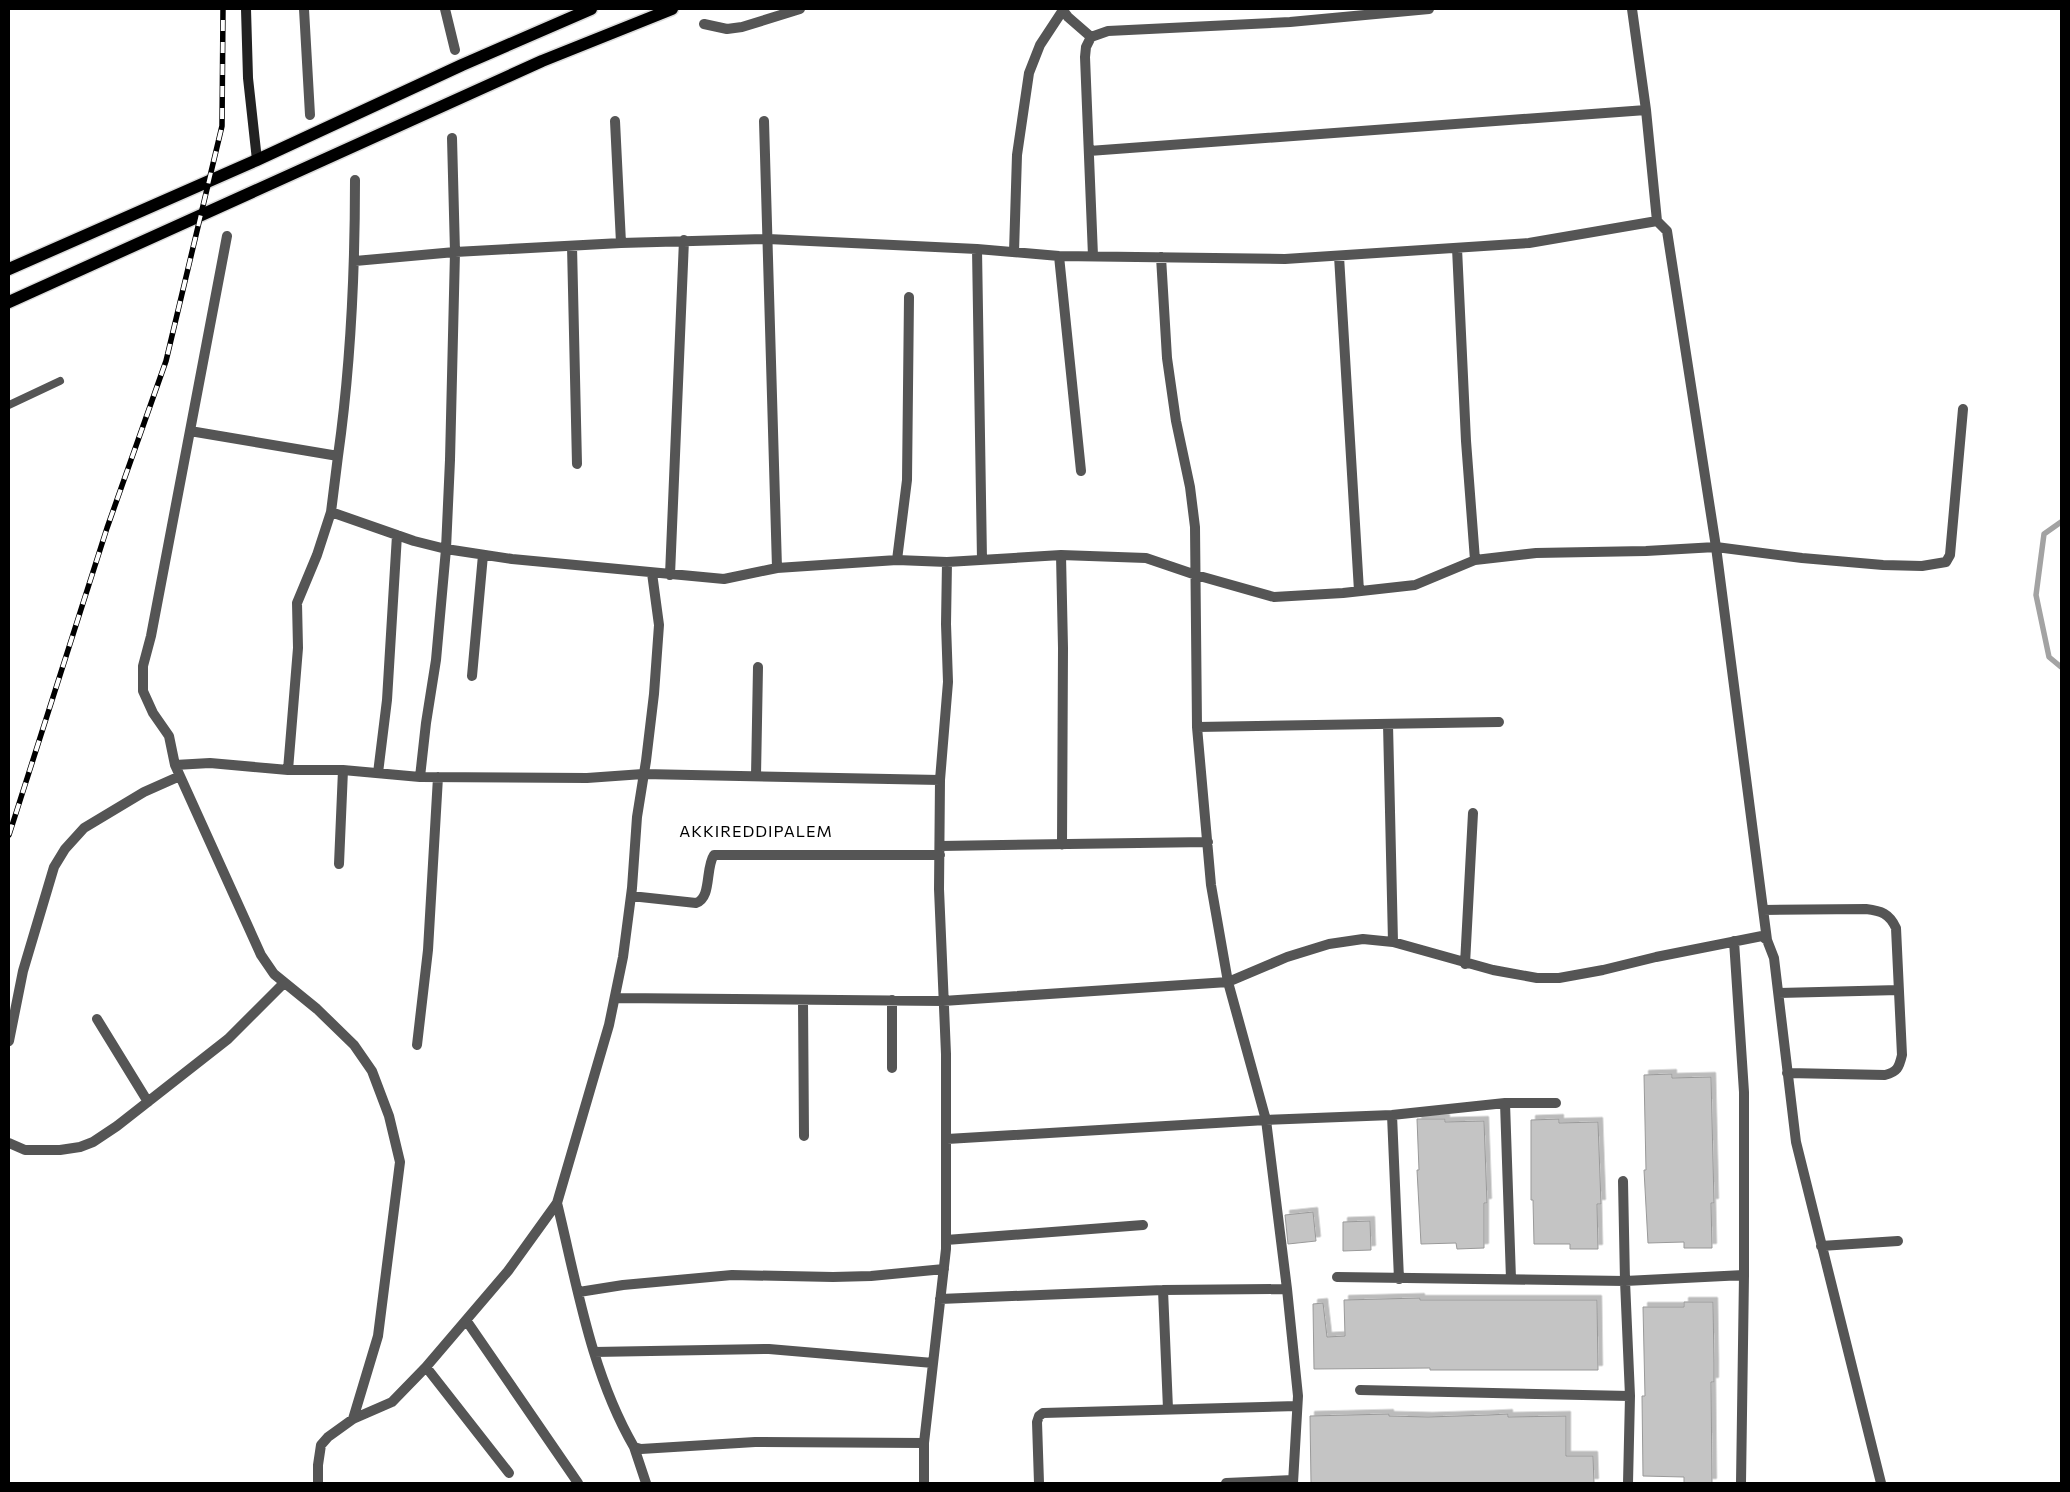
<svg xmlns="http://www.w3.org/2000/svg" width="2070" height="1492" viewBox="0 0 2070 1492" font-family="Commissioner,sans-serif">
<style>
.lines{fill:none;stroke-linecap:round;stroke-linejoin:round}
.stream{stroke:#a3a3a3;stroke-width:5.5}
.building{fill:#c4c4c4;stroke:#999;filter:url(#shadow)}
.primary-casing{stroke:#dbdbdb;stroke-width:15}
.lane{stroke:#555;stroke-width:8}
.street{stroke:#555;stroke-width:10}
.secondary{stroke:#222;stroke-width:10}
.primary{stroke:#000;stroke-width:12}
.rail-casing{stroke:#000;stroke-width:5.5}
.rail{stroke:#fff;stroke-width:4;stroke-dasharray:11;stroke-linecap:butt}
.labels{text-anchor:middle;stroke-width:4;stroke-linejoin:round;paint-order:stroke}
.neighbourhood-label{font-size:16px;letter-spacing:1px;fill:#000;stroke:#fff}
</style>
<defs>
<filter id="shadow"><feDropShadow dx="4.5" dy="-4.5" stdDeviation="0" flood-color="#0004"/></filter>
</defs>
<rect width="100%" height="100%" fill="#fff"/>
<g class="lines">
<path class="stream" d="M 2061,522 L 2044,534 L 2036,595 L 2049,657 L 2061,667"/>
</g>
<path class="building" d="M 1672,1074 L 1672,1078 L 1711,1077 L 1714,1203 L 1711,1203 L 1712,1248 L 1684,1248 L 1684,1242 L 1648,1243 L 1644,1170 L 1646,1170 L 1644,1075 Z
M 1417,1119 L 1445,1119 L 1445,1122 L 1484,1121 L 1487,1203 L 1484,1203 L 1484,1248 L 1457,1249 L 1456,1243 L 1421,1244 L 1417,1170 L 1419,1170 Z
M 1559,1119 L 1559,1123 L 1598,1122 L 1601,1204 L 1597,1204 L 1598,1249 L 1570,1249 L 1570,1244 L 1534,1244 L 1533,1200 L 1531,1200 L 1531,1120 Z
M 1313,1212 L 1316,1241 L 1288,1244 L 1285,1215 Z
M 1370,1221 L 1371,1250 L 1343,1251 L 1343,1222 Z
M 1420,1298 L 1420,1300 L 1597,1300 L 1598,1370 L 1430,1370 L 1430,1368 L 1314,1369 L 1313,1304 L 1323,1303 L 1327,1337 L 1345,1336 L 1344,1300 Z
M 1684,1302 L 1713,1302 L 1714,1363 L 1714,1382 L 1711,1382 L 1712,1483 L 1684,1483 L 1684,1477 L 1643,1476 L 1642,1396 L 1645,1396 L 1643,1307 L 1684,1307 Z
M 1389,1414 L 1389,1416 L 1428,1417 L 1489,1415 L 1508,1414 L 1508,1417 L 1566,1416 L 1566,1456 L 1593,1456 L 1594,1483 L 1311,1483 L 1310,1416 Z"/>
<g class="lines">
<g class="primary-casing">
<path id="primary" d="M 9,269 L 257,160 L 462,65 L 591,9
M 9,302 L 542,61 L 672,9"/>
</g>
<path class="lane" d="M 9,405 L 60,381"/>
<path class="street" d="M 304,9 L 310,115
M 445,9 L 455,50
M 1062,9 L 1068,17 L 1091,37
M 704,24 L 727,29 L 742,27 L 800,9
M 1646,110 L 1657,221
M 615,121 L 621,243
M 764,121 L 777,568
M 1089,151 L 1646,110 L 1632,9
M 227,236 L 151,636 L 143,666 L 143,691 L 153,713 L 169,736 L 175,765 L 261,955 L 274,974 L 317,1009 L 354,1045 L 372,1071 L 389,1116 L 400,1162 L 378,1336 L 353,1419
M 572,246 L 577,464
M 1457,248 L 1466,441 L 1475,560
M 977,249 L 982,560
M 1014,252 L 1017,155 L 1029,73 L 1040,45 L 1063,10
M 1059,256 L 1081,471
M 1093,256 L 1085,57 L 1086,47 L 1091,37 L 1108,31 L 1290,22 L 1429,9
M 1339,256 L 1359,591
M 355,261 L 455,252 L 621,243 L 768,239 L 977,249 L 1059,256 L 1285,259 L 1529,243 L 1657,221 L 1667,231 L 1716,547 L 1767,940
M 190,431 L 338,456 L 331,512
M 338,456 C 351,364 355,273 355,180
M 1061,555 L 1063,648 L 1062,845
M 897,560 L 907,480 L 909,297
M 670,575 L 684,240
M 472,676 L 483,555
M 1388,724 L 1393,942
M 1197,727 L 1499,722
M 175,765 L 210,763 L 288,770 L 343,770 L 420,777 L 587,778 L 643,774 L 940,780
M 288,770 L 298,648 L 297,603 L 317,555 L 331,512 L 414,541 L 446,549 L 512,559 L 724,579 L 777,568 L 897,560 L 947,562 L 1061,555 L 1146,558 L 1196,575 L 1274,597 L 1343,593 L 1415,585 L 1475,560 L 1536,553 L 1646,551 L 1716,547 L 1802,558 L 1883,565 L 1922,566 L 1946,562 L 1950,555 L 1963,409
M 378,773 L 387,700 L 397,535
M 756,776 L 758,667
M 420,777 L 426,723 L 436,660 L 446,549 L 450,460 L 455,252 L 452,138
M 940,846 L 1208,842
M 339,864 L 343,770
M 631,896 L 696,903 C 712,898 705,868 714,855 L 940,855
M 1763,910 L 1866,909 C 1881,911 1889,913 1896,928 L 1902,1055 C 1899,1068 1897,1072 1885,1075 L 1787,1073
M 1465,964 L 1473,813
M 1779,993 L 1899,990
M 615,998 L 943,1001 L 1228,982 L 1287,957 L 1329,944 L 1363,939 L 1393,942 L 1493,970 L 1537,978 L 1559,978 L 1603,970 L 1656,957 L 1762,936 L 1767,940 L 1774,958 L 1796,1142 L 1881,1483
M 803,1000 L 804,1136
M 97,1019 L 148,1102
M 9,1041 L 23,971 L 54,867 L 65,849 L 84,828 L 144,792 L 180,776
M 417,1045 L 428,950 L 438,777
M 892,1068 L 892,1000
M 1505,1103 L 1511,1279
M 1392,1115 L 1399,1279
M 947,1139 L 1266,1120 L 1228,982 L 1211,885 L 1197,727 L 1195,527 L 1190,487 L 1176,421 L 1167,358 L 1161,257
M 9,1143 L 25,1150 L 60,1150 L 80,1147 L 93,1142 L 117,1126 L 228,1039 L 284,983
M 1623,1181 L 1625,1281 L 1744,1275 L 1744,1092 L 1734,941
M 557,1203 C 577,1285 591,1373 634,1447 L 641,1449 L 755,1442 L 924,1443
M 946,1240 L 1143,1225
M 1821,1246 L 1898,1241
M 1337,1277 L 1625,1281 L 1630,1396 L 1628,1483
M 1163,1290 L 1168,1409
M 579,1292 L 623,1285 L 732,1275 L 833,1277 L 871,1276 L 944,1269
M 940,1299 L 1163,1290 L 1287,1289
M 466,1320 L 578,1483
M 594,1352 L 769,1349 L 933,1363
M 426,1367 L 509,1473
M 1360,1390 L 1630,1396
M 634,1447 L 646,1483
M 318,1483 L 318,1465 L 321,1445 L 328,1437 L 353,1419 L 392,1402 L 426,1367 L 508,1271 L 557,1203 L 609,1025 L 623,957 L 632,888 L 637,817 L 646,761 L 654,694 L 659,625 L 652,573
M 924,1483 L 924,1443 L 946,1249 L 946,1054 L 939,889 L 940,780 L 948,682 L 946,624 L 947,562
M 1039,1483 L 1037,1422 L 1039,1416 L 1043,1413 L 1297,1406
M 1226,1483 L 1293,1480
M 1293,1483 L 1298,1396 L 1287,1289 L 1266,1120 L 1392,1115 L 1505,1103 L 1556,1103
M 1741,1483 L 1744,1275"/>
<path class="secondary" d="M 246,9 L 248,78 L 257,160"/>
<use href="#primary" class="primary"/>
<g class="rail-casing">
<path id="rail" d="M 9,835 L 107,528 L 166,361 L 222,126 L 223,9"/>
</g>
<use href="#rail" class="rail"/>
</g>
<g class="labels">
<g class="neighbourhood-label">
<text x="756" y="837">AKKIREDDIPALEM</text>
</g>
</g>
<rect width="2070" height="1492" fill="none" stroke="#000000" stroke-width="20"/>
</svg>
